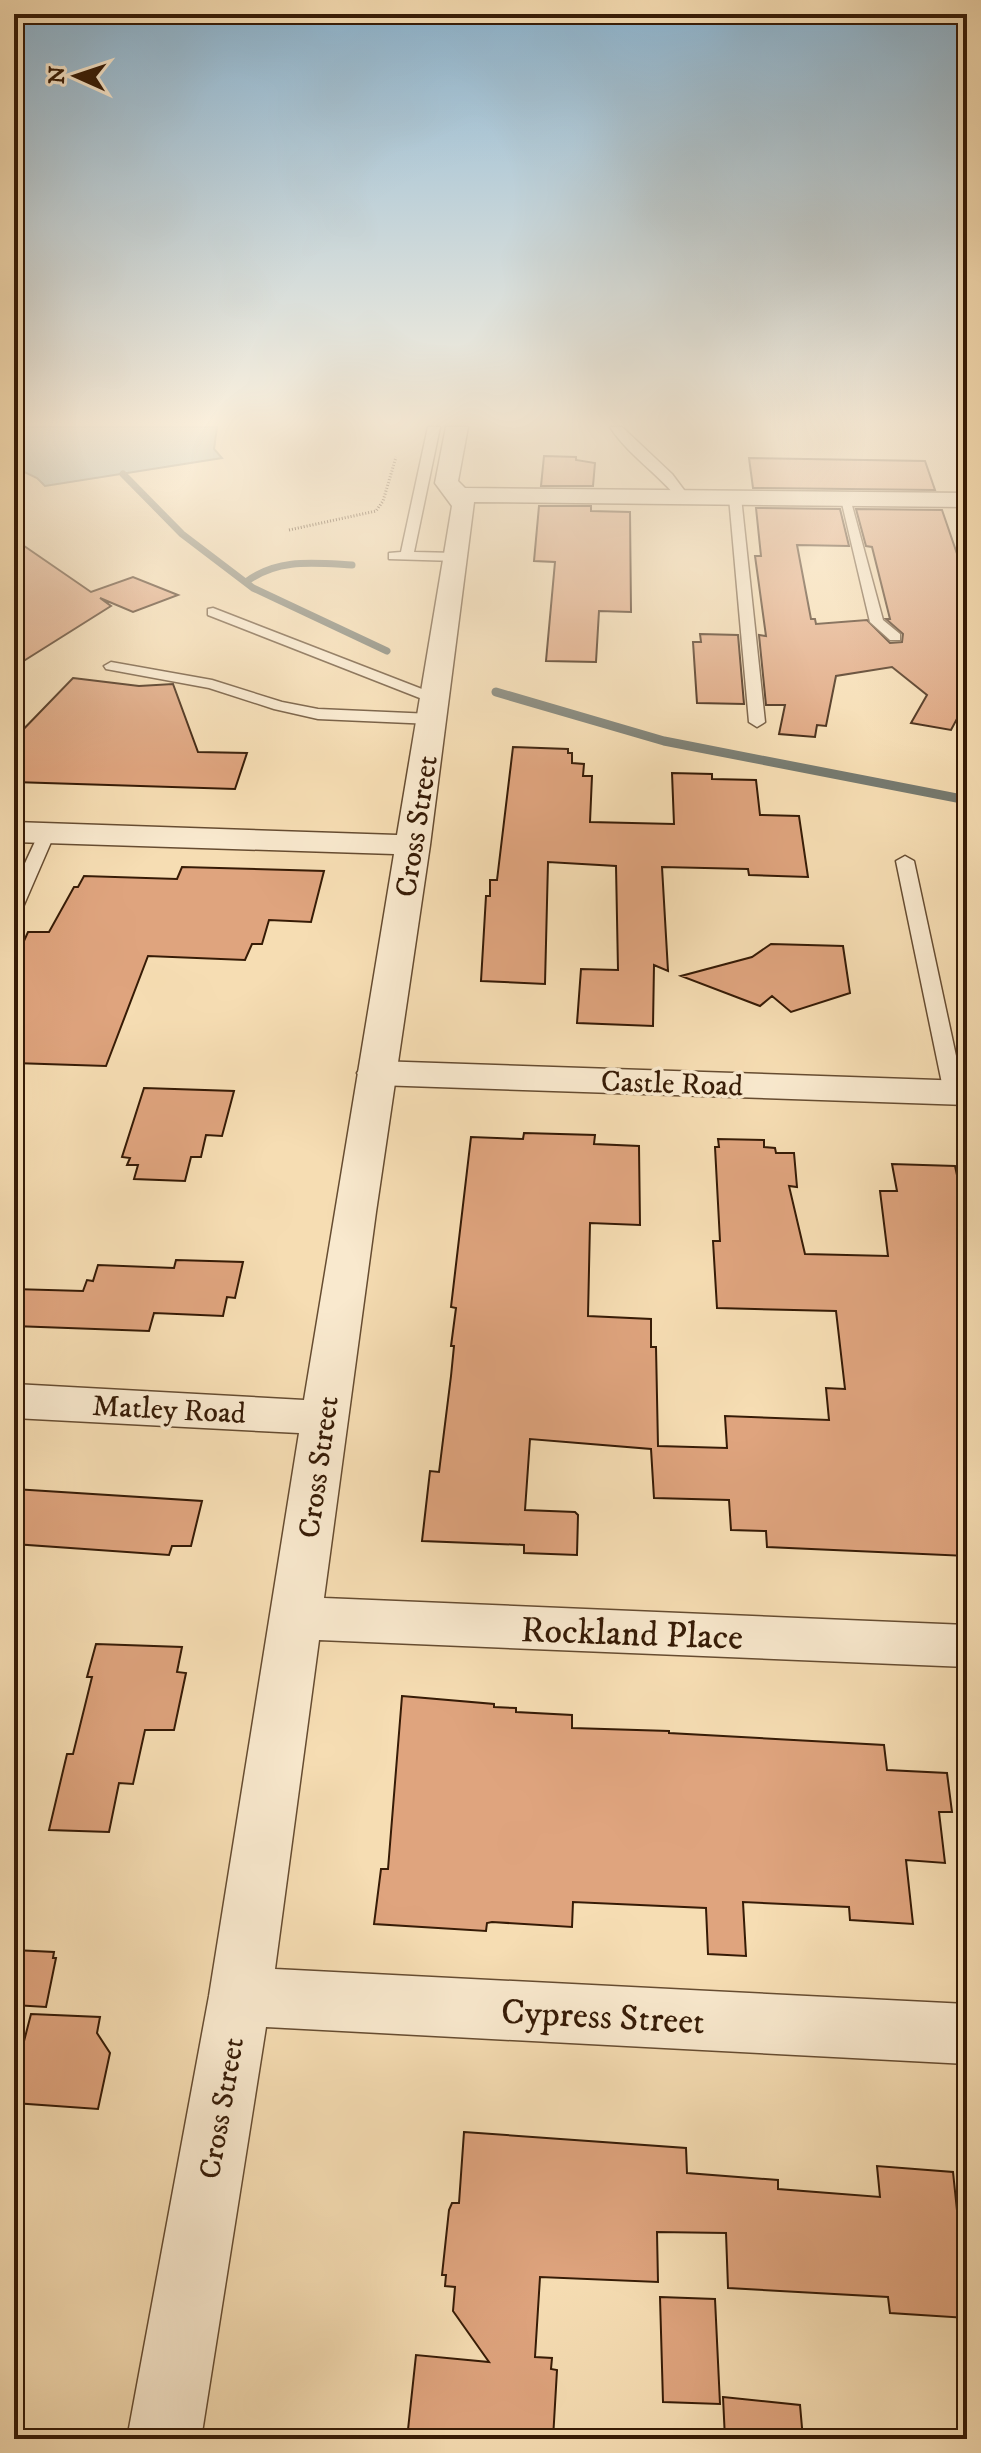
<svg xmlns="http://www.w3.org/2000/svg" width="981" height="2453" viewBox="0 0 981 2453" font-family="'IM FELL DW Pica',serif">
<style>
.water{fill:#a1bab7;stroke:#767a70;stroke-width:2}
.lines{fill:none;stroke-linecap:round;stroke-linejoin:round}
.stream-far1{stroke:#767a70;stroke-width:7}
.stream{stroke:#767a70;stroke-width:9}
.building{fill:#dfa47e;stroke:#361b06;stroke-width:2}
.service-casing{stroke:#664c31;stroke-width:3}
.minor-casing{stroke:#664c31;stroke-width:3}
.tertiary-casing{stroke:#664c31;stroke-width:3}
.path{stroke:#361b06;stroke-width:3;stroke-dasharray:1 2;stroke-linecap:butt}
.service{fill:#f9e9ce;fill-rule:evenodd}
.minor{fill:#f9e9ce;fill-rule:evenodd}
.tertiary{fill:#f9e9ce;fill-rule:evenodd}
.labels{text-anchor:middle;stroke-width:7;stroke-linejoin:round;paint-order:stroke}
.street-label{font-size:30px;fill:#361b06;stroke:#f9e9ce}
.near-street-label{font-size:36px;fill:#361b06;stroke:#f9e9ce}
</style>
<rect width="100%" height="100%" fill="#f6ddb3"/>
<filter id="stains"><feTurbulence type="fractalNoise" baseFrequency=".0025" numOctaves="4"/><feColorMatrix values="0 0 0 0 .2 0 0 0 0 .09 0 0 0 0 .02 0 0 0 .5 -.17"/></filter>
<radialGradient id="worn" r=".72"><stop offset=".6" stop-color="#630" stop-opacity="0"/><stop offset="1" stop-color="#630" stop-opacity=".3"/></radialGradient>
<path class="water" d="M 14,427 L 217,427 L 214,449 L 222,458 L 45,486 L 37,478 L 14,467 Z"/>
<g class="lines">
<path class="stream-far1" d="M 123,474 L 182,534 L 253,588 L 387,651
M 246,582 C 278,558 314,563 352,565"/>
<path class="stream" d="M 496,692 L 664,741 L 967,800"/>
</g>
<path class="building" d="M 544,456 L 576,457 L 576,460 L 595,463 L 593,486 L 541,486 Z
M 749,458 L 925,461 L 935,490 L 753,488 Z
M 539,506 L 591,506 L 591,511 L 630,512 L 631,612 L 599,611 L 596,662 L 546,661 L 555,562 L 534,561 Z
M 756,508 L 840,509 L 849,546 L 797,545 L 811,619 L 815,619 L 816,624 L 867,620 L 890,643 L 902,642 L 903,634 L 886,619 L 890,619 L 872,547 L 866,546 L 856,509 L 942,510 L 967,583 L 967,685 L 961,697 L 966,702 L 951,730 L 911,723 L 927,695 L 892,667 L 836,676 L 826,726 L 817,725 L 815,737 L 779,734 L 785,705 L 766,705 L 759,635 L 766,636 L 755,556 L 761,556 Z
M 14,539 L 91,592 L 133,577 L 178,595 L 133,612 L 100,598 L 111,606 L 14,667 Z
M 700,634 L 738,635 L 744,704 L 697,703 L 693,642 L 701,642 Z
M 73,678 L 139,686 L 173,684 L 198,752 L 247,753 L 235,789 L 14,782 L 14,739 Z
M 513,747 L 568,749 L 568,753 L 572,753 L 572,763 L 584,764 L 583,776 L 592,776 L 590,822 L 674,824 L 672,773 L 712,774 L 712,779 L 756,780 L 760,815 L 799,816 L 808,877 L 749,875 L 748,869 L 662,867 L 668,971 L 654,965 L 653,1026 L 577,1023 L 581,969 L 618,970 L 616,866 L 548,862 L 545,984 L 481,981 L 486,896 L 490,896 L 490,880 L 497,880 Z
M 182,867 L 324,871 L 311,922 L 269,920 L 262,944 L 252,944 L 245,960 L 148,956 L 106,1066 L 14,1063 L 14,963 L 28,932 L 49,932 L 74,887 L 78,887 L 84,876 L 177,879 Z
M 771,944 L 843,946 L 850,993 L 791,1012 L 772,996 L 760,1006 L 681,976 L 752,957 Z
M 144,1088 L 234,1091 L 222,1136 L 206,1135 L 201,1157 L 191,1157 L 185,1181 L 134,1179 L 138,1165 L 127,1165 L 130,1158 L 122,1157 Z
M 524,1133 L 595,1135 L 594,1144 L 639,1146 L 640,1225 L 590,1223 L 588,1316 L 651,1319 L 651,1347 L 656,1347 L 658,1446 L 727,1448 L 725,1416 L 829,1420 L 826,1388 L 845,1389 L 836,1311 L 717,1308 L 713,1241 L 720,1241 L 715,1147 L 719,1147 L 718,1139 L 764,1140 L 764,1147 L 775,1148 L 776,1153 L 794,1153 L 797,1187 L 789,1186 L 805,1254 L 888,1256 L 880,1191 L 897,1191 L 892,1164 L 955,1166 L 967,1221 L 967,1556 L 767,1547 L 766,1531 L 731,1530 L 729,1500 L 654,1498 L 651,1449 L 530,1439 L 525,1510 L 575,1512 L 578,1515 L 577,1555 L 524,1553 L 524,1545 L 422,1541 L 430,1471 L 439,1472 L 451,1376 L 454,1346 L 451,1346 L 456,1308 L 451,1307 L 471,1137 L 523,1139 Z
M 176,1260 L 243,1262 L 235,1298 L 227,1297 L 223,1316 L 154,1313 L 149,1331 L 14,1326 L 14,1289 L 83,1291 L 87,1280 L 93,1281 L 98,1265 L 174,1268 Z
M 14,1489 L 202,1501 L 191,1546 L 172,1546 L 169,1555 L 14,1544 Z
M 96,1644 L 182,1647 L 177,1672 L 186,1673 L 174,1730 L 145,1730 L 133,1784 L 119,1783 L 109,1832 L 49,1830 L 67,1754 L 73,1754 L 92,1677 L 87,1677 Z
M 402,1696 L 494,1704 L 494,1707 L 516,1708 L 516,1712 L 572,1715 L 572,1728 L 669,1731 L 669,1733 L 884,1745 L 887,1770 L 947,1773 L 952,1812 L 939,1812 L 945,1863 L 906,1860 L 913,1924 L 850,1920 L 849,1907 L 743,1902 L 746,1956 L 708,1954 L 706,1908 L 573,1902 L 572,1927 L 492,1922 L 487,1923 L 486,1931 L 374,1924 L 381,1869 L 388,1869 Z
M 14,1950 L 54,1952 L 53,1958 L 56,1958 L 46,2007 L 14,2005 Z
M 31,2014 L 100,2017 L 97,2033 L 110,2053 L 98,2109 L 14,2103 L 14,2080 Z
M 464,2132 L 686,2148 L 687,2173 L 778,2180 L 778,2189 L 880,2197 L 877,2166 L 953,2172 L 961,2249 L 967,2250 L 967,2318 L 890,2313 L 888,2297 L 728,2288 L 726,2233 L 657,2232 L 658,2282 L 540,2277 L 535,2357 L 552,2358 L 551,2369 L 557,2370 L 553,2439 L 407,2439 L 416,2355 L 489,2362 L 453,2311 L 455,2287 L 445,2286 L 446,2275 L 442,2275 L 449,2210 L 452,2203 L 459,2203 Z
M 660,2297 L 715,2299 L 720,2404 L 663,2402 Z
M 723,2397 L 800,2405 L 803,2439 L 725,2439 Z"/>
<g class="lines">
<g class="service-casing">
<path id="service" d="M 428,427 L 440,427 L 414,552 L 456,553 L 463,557 L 456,561 L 389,559 L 389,553 L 401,552 Z
M 610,427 L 622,427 L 672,474 L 690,498 L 688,501 L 680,501 C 659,474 628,455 610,427 Z
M 735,493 L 741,497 L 765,722 L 757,727 L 749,722 L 729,497 Z
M 840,495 L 850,498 L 883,620 L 900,634 L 900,640 L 890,640 L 870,622 Z
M 213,608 L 440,696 L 442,699 L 440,702 L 430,702 L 208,615 L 208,609 Z
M 111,662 L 212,680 L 282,702 L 318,709 L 432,714 L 440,719 L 432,724 L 318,719 L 274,709 L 209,688 L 106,669 L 104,666 Z
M 47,828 L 55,833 L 23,907 L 14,912 L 14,887 L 39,833 Z
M 905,856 L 914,861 L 964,1093 L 954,1099 L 944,1093 L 896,861 Z"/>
</g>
<g class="minor-casing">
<path id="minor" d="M 446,427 L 468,427 L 458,481 L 465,488 L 967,493 L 967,507 L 474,502 L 430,845 L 376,1212 L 324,1598 L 967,1625 L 967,1667 L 319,1640 L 275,1969 L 967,2004 L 967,2064 L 266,2027 L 201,2439 L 127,2439 L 209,1996 L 299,1433 L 14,1418 L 14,1384 L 304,1400 L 394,854 L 14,842 L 14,822 L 397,835 L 452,506 L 435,483 Z"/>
</g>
<g class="tertiary-casing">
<path id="tertiary" d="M 377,1061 L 967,1081 L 967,1105 L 377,1085 L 363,1081 L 357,1073 L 363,1065 Z"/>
</g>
<path class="path" d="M 289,530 L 376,511 L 383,501 L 396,457"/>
<use href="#service" class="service"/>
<use href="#minor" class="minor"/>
<use href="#tertiary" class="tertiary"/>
</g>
<linearGradient id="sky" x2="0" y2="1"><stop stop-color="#8bb6d4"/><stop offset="0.55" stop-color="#fbf0dd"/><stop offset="1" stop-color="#fbf0dd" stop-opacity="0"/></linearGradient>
<rect width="981" height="770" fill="url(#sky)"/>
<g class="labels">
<g class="street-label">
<text transform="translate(416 826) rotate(-81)" y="10">Cross Street</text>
<text transform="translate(672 1083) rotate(2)" y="10">Castle Road</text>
<text transform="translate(169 1409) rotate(3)" y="10">Matley Road</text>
<text transform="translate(318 1467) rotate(-82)" y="10">Cross Street</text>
<text transform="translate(221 2108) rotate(-80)" y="10">Cross Street</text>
</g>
<g class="near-street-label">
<text transform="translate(632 1632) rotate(2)" y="13">Rockland Place</text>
<text transform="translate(603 2015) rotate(3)" y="13">Cypress Street</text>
</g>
</g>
<rect width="981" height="2453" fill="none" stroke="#f6ddb3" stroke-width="48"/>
<rect x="16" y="16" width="949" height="2421" fill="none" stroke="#361b06" stroke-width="4"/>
<rect x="24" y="24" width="933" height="2405" fill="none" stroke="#361b06" stroke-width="2"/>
<g transform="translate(76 76) rotate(273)" stroke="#f9e9ce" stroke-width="6" paint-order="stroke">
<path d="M0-6L14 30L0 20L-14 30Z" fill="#361b06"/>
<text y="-12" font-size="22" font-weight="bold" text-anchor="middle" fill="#361b06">N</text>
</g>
<rect width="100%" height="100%" filter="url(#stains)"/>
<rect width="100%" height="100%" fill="url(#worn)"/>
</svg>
